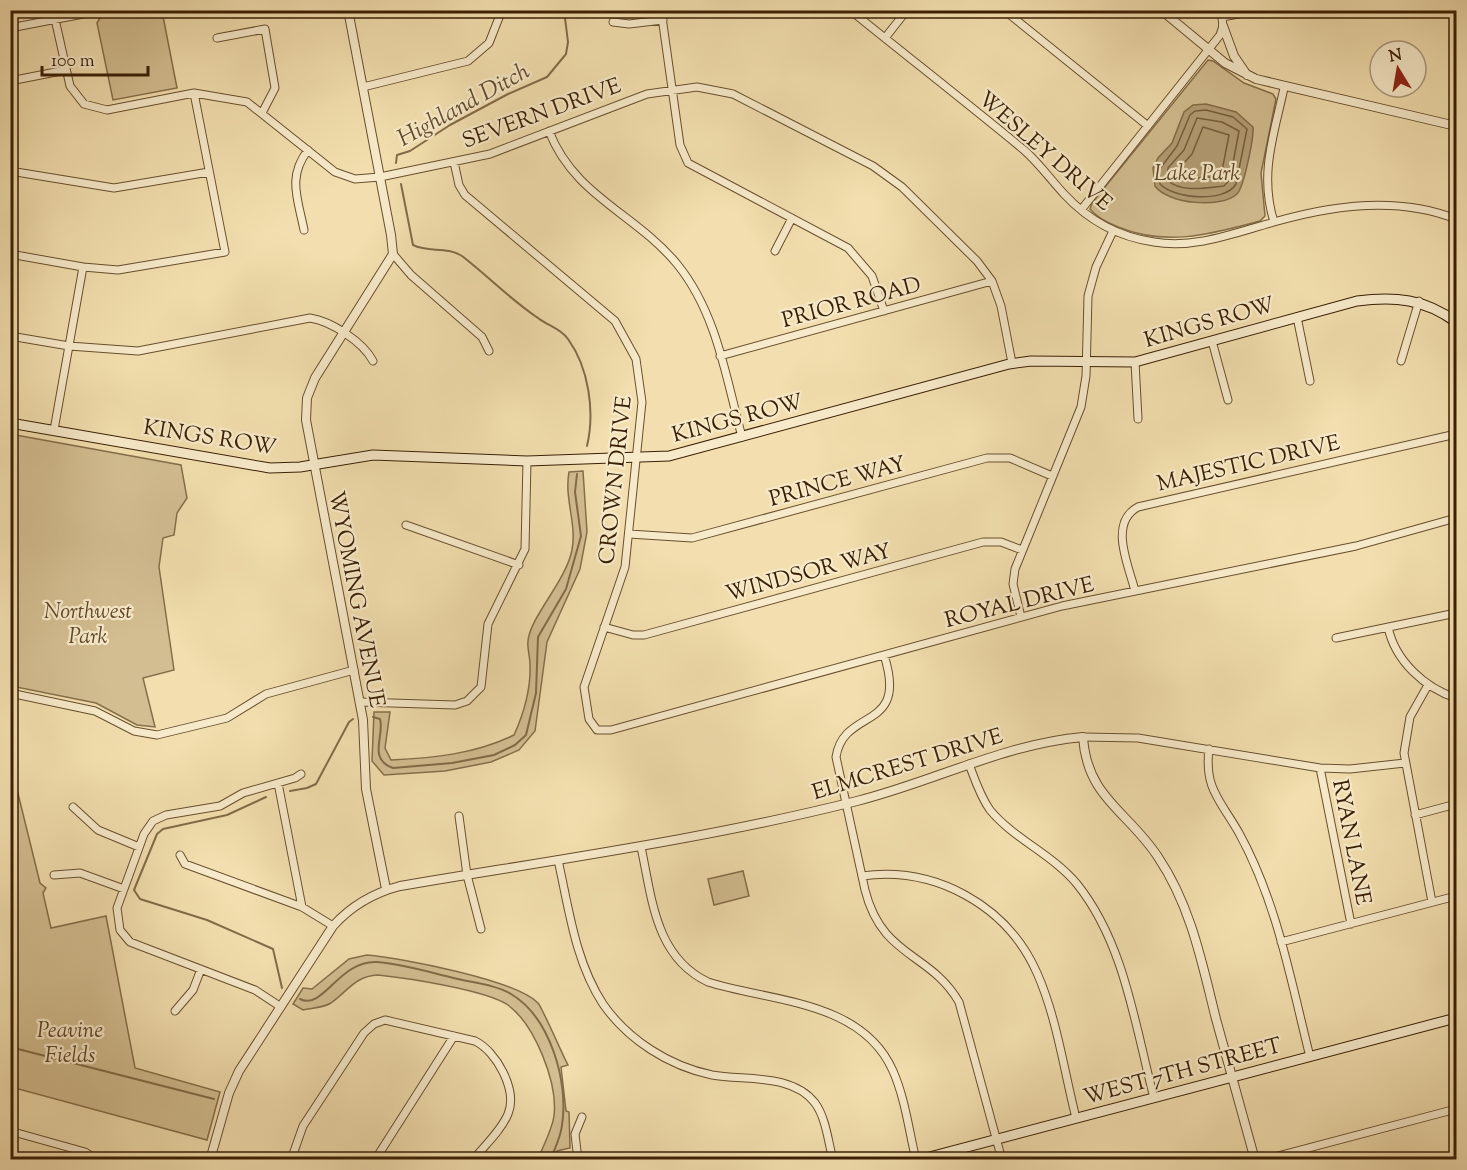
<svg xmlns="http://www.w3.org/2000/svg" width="1467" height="1170" viewBox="0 0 1467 1170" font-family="'Sorts Mill Goudy',serif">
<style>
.green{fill:#d3be91;stroke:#866e4a;stroke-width:1.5}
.water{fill:#b39d74;stroke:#836b47;stroke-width:1.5}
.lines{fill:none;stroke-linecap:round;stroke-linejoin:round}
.shore{stroke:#765e3c;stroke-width:1.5}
.stream{stroke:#836b47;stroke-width:2}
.minor-casing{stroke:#684f2e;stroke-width:9}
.tertiary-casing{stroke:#684f2e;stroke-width:10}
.secondary-casing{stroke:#3a1f04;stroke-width:11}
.minor{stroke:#f7eaca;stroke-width:7}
.tertiary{stroke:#f7eaca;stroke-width:8}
.secondary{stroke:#f7eaca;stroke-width:9}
.labels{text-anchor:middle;stroke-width:4.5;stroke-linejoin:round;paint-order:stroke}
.street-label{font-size:22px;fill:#3a1f04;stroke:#f7eaca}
.park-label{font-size:22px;font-style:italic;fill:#604727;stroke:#f7eaca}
.water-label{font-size:24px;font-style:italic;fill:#644b2b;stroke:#f7eaca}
</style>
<rect width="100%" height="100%" fill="#f2deae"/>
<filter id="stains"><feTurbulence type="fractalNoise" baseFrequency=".00333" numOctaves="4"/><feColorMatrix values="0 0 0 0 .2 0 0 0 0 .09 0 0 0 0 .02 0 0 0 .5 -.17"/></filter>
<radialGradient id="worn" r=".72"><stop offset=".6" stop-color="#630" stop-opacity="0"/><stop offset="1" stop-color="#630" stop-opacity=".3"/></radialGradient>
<path class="green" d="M 104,11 L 162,11 L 177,88 L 113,100 L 97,23 Z
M 1208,60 L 1213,61 L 1244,83 L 1273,94 L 1276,99 L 1261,173 L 1265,216 L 1260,221 C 1211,234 1167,247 1118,227 C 1108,223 1097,218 1090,209 L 1092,203 Z
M 10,434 L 181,465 L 187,498 L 177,513 L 174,535 L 163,538 L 159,567 L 174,670 L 143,678 L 155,727 L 137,725 L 96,703 L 11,686 Z
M 583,471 L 587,532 L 580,569 L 547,642 L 535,731 L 519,750 L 491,762 L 445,771 L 384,775 L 372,761 L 374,712 L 390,712 L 385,748 L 391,760 C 433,758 476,754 514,735 C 524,713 531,689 530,664 C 530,657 527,648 528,641 C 530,617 566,581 572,550 C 577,523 564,499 569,472 Z
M 10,761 L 40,883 L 46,888 L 43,893 L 51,928 L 106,916 L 135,1068 L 220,1092 L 207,1140 L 11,1087 Z
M 743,871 L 749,896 L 714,905 L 708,879 Z
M 367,955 C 401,958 516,980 538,1003 C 543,1009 562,1054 568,1065 L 561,1067 L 566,1111 L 569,1112 L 570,1148 L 557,1151 L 553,1159 L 538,1159 C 543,1146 552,1130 554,1116 C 558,1083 535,1025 508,1005 C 486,990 407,978 378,975 C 355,976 348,991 331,1003 C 323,1008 311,1008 303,1010 L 293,1004 L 303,988 L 312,989 L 349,959 Z"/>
<path class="water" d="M 1206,104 L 1236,112 L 1253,127 C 1254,137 1244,187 1237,194 C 1221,209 1168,204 1155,186 L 1153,168 L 1158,158 L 1172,143 L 1184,112 L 1193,105 Z"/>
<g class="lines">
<path class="shore" d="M 1206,110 L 1233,117 L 1247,129 L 1236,184 C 1225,203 1174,199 1160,184 L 1159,170 L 1177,146 L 1190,115 L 1195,111 Z
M 1197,118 L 1222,122 L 1239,131 L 1230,179 L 1224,186 C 1206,188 1181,193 1167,180 L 1168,168 L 1184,150 Z
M 1203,127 L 1229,135 L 1221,176 L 1188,179 L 1177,177 L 1176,172 L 1192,154 Z"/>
<path class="stream" d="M 757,10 L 771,16 L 787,10
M 396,163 L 397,155 L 410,151 L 450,125 L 508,94 L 547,77 L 566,54 L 568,42 L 564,10
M 401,184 L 413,245 C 429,253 446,246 462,256 C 488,276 511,300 538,318 C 548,326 560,328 568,339 C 589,368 595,412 587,446
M 373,717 L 380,719 C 385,735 367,759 393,768 L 452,763 L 494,755 L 515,745 L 526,735 L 536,693 L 538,637 L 566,589 L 581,536 L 575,492 L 577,474
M 290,791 L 307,788 L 316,784 L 349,722 L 353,719
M 266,797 L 227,815 L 163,829 L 157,834 L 134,890 L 140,899 L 207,920 L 273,949 L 282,988
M 300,999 C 323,1011 339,960 377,962 C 405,964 431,973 458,979 C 475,983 496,985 511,994 C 550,1017 569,1082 562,1125 C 561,1136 555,1149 550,1160
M 10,1047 L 214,1099"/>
<g class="minor-casing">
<path id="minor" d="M 53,10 L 70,86 L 84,104 L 107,110 L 194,93 L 247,102 L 335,172 L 355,179 L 380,177 L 490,154 L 647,94 L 697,87 L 733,94 L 873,166 L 902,187 L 977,261 L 992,281 L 1001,306 L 1012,363
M 661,10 L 680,145 L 688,163 L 848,248 L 872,276 L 884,311
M 850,10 C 908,57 967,103 1024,150 C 1039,163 1050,179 1064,194 C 1088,220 1119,237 1154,242 C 1195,249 1234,233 1274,222 C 1332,205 1399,196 1456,219
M 1004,10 L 1148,126
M 1222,17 L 1260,10
M 613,22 L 629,24 L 663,20
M 10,28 L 104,10
M 217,38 L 265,29 L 275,88 L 262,113
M 885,38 L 907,10
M 10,81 L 66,70
M 363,87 L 468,61 L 489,43 L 502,10
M 549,131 C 574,196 635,213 677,264 C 717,313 726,378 742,437
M 454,162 L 459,185 L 465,195 L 615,321 L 636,359 L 642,402 L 625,567 L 584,687 L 589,719 L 597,730 L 611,730 L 1062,606 L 1356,546 L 1456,518
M 10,171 L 114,188 L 209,172
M 1081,210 L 1220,35 L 1223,26 L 1221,10
M 1274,222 C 1259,174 1274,135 1284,88
M 304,230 C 298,199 287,177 308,150
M 775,251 L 792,218
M 10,254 L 83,267 L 118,270 L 225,252 L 194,93
M 393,254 L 411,275 L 482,337 L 489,351
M 1297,317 L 1310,381
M 10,336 L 69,346 L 138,351 L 310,318 C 331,321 363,342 373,361
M 1212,341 L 1228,400
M 720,356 L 992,281
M 1401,361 L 1419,301
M 1135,362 L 1138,419
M 54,430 L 83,267
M 406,525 L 519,565
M 629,534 L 692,538 L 987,458 L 1010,458 L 1052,476
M 1135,591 C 1129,566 1108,523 1138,507 L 1456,434
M 1021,617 L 1013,584 L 1015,569 L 1081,407 L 1086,376 L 1088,296 L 1096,267 L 1113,231
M 604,627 L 633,635 L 644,635 L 983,542 L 1001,542 L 1022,550
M 1388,627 C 1395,661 1425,688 1456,698
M 1336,638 L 1456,613
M 884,655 C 909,733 844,706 836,757 L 865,890 C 882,958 930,952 959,1002 L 1002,1160
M 1428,685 L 1410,717 L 1404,753 L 1432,902
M 10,693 L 95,711 L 134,731 L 157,735 L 227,718 L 266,694 L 354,670
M 360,702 L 455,705 L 467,701 L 481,687 L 488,624 L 525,549 L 527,461
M 1083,737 L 1138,738 L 1320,768 L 1350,769 L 1405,763
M 1209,749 C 1204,789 1221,801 1239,833 C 1277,902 1291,981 1310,1057
M 969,764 C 975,780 980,796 990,810 C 1014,839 1052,854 1077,884 C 1125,944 1135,1026 1154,1098
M 1320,768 L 1351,924
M 278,783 L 302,907
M 73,807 L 98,830 L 139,847
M 1415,815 L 1456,804
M 459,816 L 467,875 L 481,929
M 641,847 C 652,898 655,957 708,982 C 771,1002 862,1000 893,1071 C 905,1098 909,1131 916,1160
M 180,855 L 185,864 L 302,907 L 333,926
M 558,860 C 569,909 575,961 603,1004 C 628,1040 669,1066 712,1075 C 745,1081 792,1073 815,1103 C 826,1118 828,1141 833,1160
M 54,875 L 80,873 L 124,889
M 862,876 C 935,866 1007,905 1037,973 C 1057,1018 1064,1071 1076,1118
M 1281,942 L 1456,896
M 281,1007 L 255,990 L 130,942 L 120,930 L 117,908 L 144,834 L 153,821 L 166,815 L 220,806 L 243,793 L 295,778 L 301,774
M 175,1011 L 193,990 L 201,969
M 10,1131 L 85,1152 L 98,1160
M 291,1160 L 303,1126 L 364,1033 L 374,1024 L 385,1020 L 475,1041 C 496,1051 518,1090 508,1114 C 501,1131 484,1146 473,1160
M 375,1160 L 454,1036
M 578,1160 L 575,1134 L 582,1117
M 1263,1160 L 1456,1109"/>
</g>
<g class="tertiary-casing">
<path id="tertiary" d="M 348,10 L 391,235 L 393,254 L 315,378 L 307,398 L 306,420 L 363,720 L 366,789 L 386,889
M 1161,10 L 1225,63 L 1256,79 L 1456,126
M 1223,26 L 1234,56 L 1247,75
M 210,1160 L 229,1093 L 239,1071 L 333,926 C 352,905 373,893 400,886 C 553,860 706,839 857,801 C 933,782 1004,744 1083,737 C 1087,798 1128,811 1158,857 C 1191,906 1202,963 1216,1019 C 1229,1066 1242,1113 1255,1160"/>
</g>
<g class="secondary-casing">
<path id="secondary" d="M 10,423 L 270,468 L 300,467 L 373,455 L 527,461 L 669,456 L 1009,364 L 1031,361 L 1135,362 L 1357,301 C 1395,296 1425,299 1456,322
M 918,1160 L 1456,1018"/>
</g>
<use href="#minor" class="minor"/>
<use href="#tertiary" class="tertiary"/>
<use href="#secondary" class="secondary"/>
</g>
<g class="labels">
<g class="street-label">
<text transform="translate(541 112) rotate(-20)" y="8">SEVERN DRIVE</text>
<text transform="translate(1046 150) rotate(41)" y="8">WESLEY DRIVE</text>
<text transform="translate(851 301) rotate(-15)" y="8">PRIOR ROAD</text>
<text transform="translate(1209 321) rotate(-16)" y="8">KINGS ROW</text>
<text transform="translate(737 417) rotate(-15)" y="8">KINGS ROW</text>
<text transform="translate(210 436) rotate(9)" y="8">KINGS ROW</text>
<text transform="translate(1248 462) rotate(-13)" y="8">MAJESTIC DRIVE</text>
<text transform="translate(614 480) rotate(-84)" y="8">CROWN DRIVE</text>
<text transform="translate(837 480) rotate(-15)" y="8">PRINCE WAY</text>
<text transform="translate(808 571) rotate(-15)" y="8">WINDSOR WAY</text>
<text transform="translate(358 599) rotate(79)" y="8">WYOMING AVENUE</text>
<text transform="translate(1019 601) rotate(-14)" y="8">ROYAL DRIVE</text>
<text transform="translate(907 763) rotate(-17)" y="8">ELMCREST DRIVE</text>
<text transform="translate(1353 842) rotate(79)" y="8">RYAN LANE</text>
<text transform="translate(1182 1070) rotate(-15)" y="8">WEST 7TH STREET</text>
</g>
<g class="park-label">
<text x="1197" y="180">Lake Park</text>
<text x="88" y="618">Northwest<tspan x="88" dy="25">Park</tspan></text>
<text x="70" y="1037">Peavine<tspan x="70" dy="25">Fields</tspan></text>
</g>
<g class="water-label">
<text transform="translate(463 104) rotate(-29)" y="8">Highland Ditch</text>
</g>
</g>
<rect width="1467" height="1170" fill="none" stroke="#f2deae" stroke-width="36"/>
<rect x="12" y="12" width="1443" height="1146" fill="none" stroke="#3a1f04" stroke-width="3"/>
<rect x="18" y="18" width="1431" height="1134" fill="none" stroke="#3a1f04" stroke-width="1.5"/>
<g transform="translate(1398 69) rotate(349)"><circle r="28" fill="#f7eaca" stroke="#ab997b" stroke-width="1.5"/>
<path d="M0-4.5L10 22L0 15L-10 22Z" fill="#8f2418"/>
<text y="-9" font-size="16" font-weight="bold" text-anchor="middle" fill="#3a1f04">N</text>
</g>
<path d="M42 66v9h106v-9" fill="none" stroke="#3a1f04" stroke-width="3"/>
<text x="51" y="66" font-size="18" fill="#3a1f04" stroke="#f7eaca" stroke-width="4.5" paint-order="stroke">100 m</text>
<rect width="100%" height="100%" filter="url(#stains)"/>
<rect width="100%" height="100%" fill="url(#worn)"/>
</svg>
